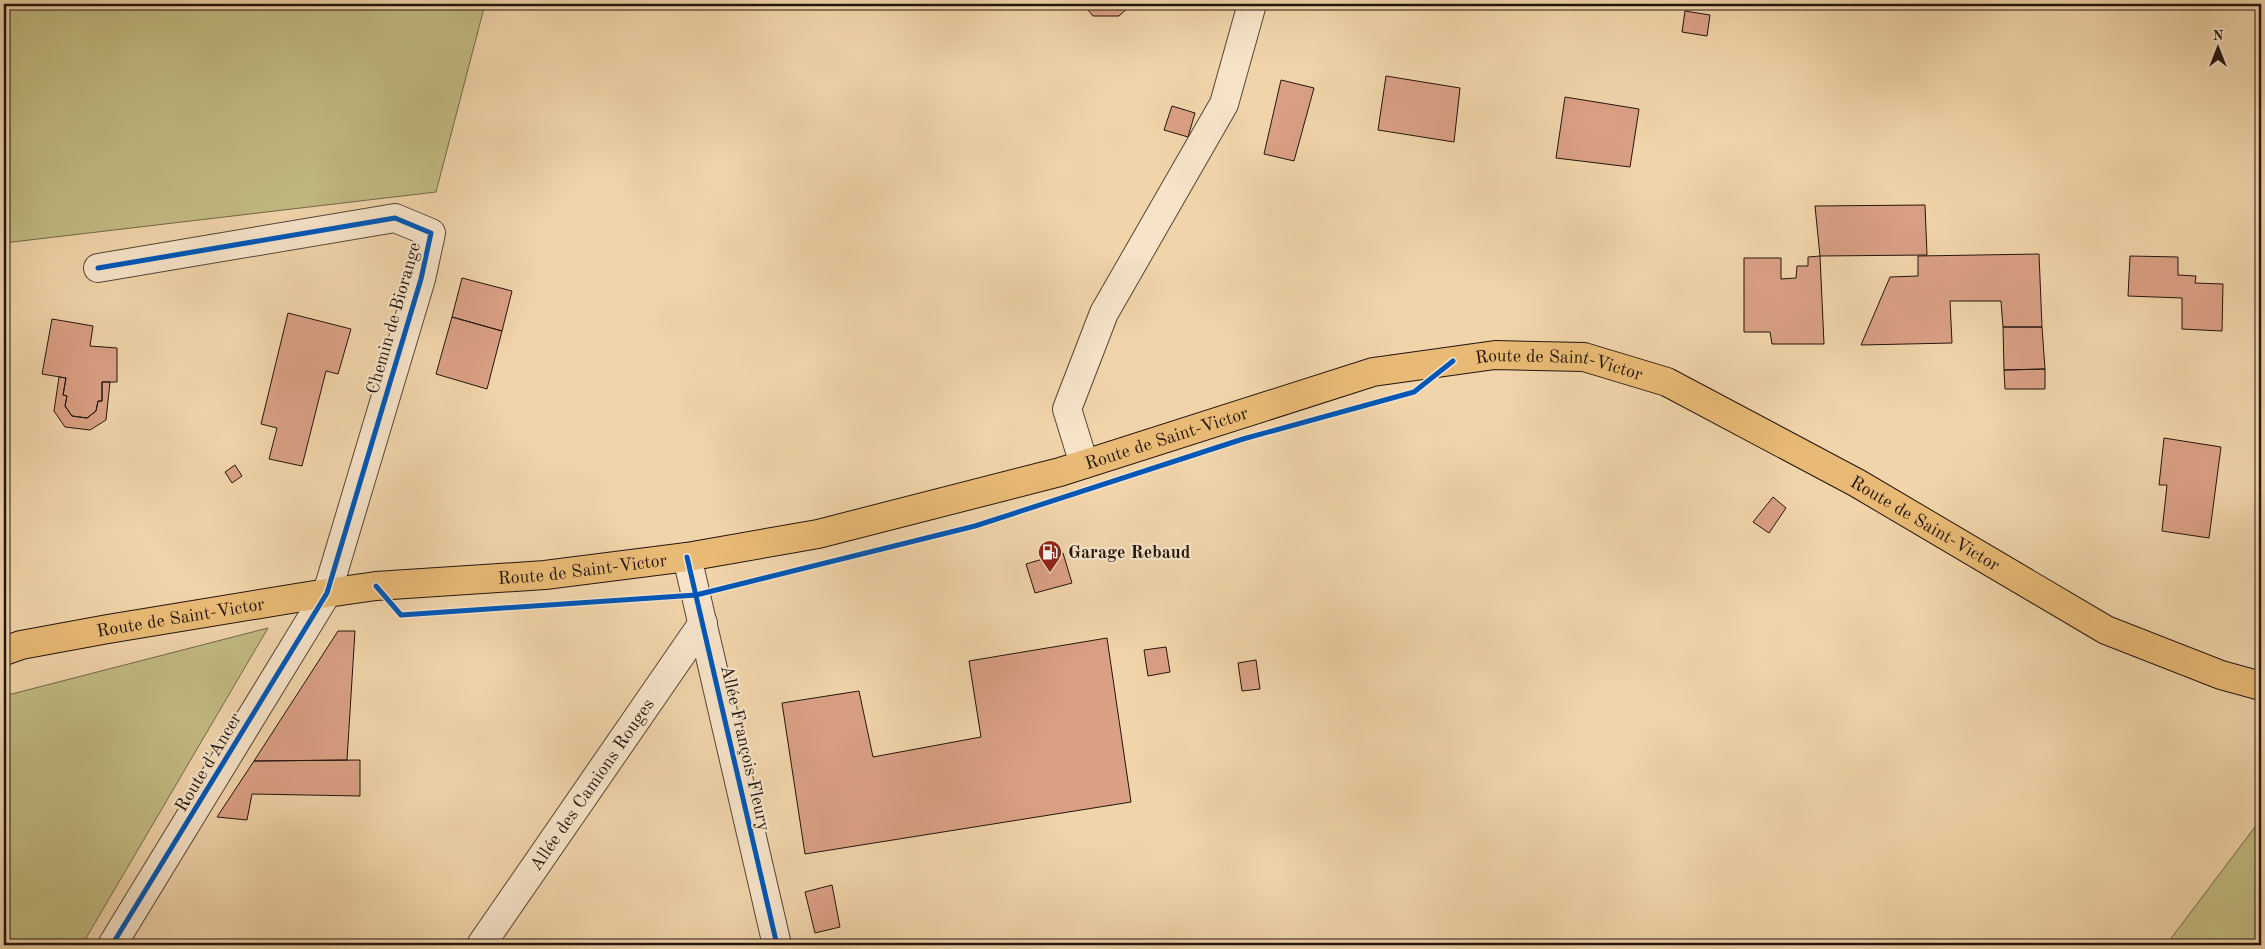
<svg xmlns="http://www.w3.org/2000/svg" width="2265" height="949" viewBox="0 0 2265 949" font-family="'Old Standard TT',serif">
<style>
.green{fill:#c2bb83;stroke:#726849}
.building{fill:#daa084;stroke:#22150f}
.lines{fill:none;stroke-linecap:round;stroke-linejoin:round}
.minor-casing{stroke:#564536;stroke-width:30}
.major-casing{stroke:#22150f;stroke-width:30}
.minor{stroke:#f6e3c8;stroke-width:28}
.major{stroke:#e8ba75;stroke-width:28}
.cycleway-casing{stroke:#f6e3c8;stroke-width:8}
.cycleway{stroke:#0057b8;stroke-width:5}
.labels{text-anchor:middle;stroke-width:4.5;stroke-linejoin:round;paint-order:stroke}
.street-label{font-size:18px;fill:#22150f;stroke:#f6e3c8}
.poi-label{font-size:18px;font-weight:bold;fill:#22150f;stroke:#f6e3c8;text-anchor:start}
</style>
<rect width="100%" height="100%" fill="#f1d4aa"/>
<filter id="stains"><feTurbulence type="fractalNoise" baseFrequency=".004" numOctaves="4"/><feColorMatrix values="0 0 0 0 .2 0 0 0 0 .09 0 0 0 0 .02 0 0 0 .5 -.17"/></filter>
<radialGradient id="worn" r=".72"><stop offset=".6" stop-color="#630" stop-opacity="0"/><stop offset="1" stop-color="#630" stop-opacity=".3"/></radialGradient>
<path class="green" d="M 4,4 L 485,4 L 436,192 L 4,243 Z
M 268,628 L 82,945 L 4,945 L 4,696 Z
M 2261,819 L 2261,945 L 2166,945 Z"/>
<path class="building" d="M 1083,4 L 1115,8 L 1120,4 L 1132,4 L 1119,16 L 1093,16 Z
M 1095,4 L 1120,4 L 1115,8 L 1098,7 Z
M 1685,11 L 1710,15 L 1707,36 L 1682,32 Z
M 1386,76 L 1460,88 L 1454,142 L 1378,130 Z
M 1281,80 L 1314,88 L 1294,161 L 1264,154 Z
M 1565,97 L 1639,109 L 1630,167 L 1556,158 Z
M 1172,106 L 1195,113 L 1188,137 L 1164,130 Z
M 1925,205 L 1927,255 L 1820,256 L 1815,206 Z
M 2039,254 L 2042,327 L 2003,327 L 2001,301 L 1950,301 L 1952,343 L 1861,345 L 1890,277 L 1918,276 L 1918,256 Z
M 1820,256 L 1824,344 L 1772,344 L 1770,332 L 1744,332 L 1744,258 L 1781,258 L 1781,279 L 1796,278 L 1797,266 L 1808,266 L 1808,257 Z
M 2130,256 L 2178,257 L 2178,275 L 2196,276 L 2195,283 L 2223,284 L 2222,331 L 2182,329 L 2182,298 L 2128,296 Z
M 462,278 L 512,291 L 502,331 L 452,317 Z
M 288,313 L 351,329 L 338,374 L 326,371 L 302,466 L 269,459 L 277,428 L 261,424 Z
M 452,317 L 502,331 L 487,389 L 436,374 Z
M 52,319 L 93,326 L 90,346 L 117,348 L 117,382 L 102,382 L 102,401 L 98,401 L 96,411 L 87,418 L 72,416 L 65,406 L 67,396 L 63,395 L 66,378 L 42,374 Z
M 2003,327 L 2042,327 L 2045,369 L 2004,370 Z
M 2045,369 L 2045,389 L 2005,389 L 2004,370 Z
M 59,377 L 66,378 L 63,395 L 67,396 L 65,406 L 72,416 L 87,418 L 96,411 L 98,401 L 102,401 L 102,382 L 110,382 L 106,420 L 90,430 L 65,427 L 54,411 Z
M 2164,438 L 2221,447 L 2209,538 L 2162,531 L 2167,485 L 2159,485 Z
M 235,465 L 242,476 L 232,483 L 225,472 Z
M 1773,497 L 1786,508 L 1769,533 L 1753,522 Z
M 1063,553 L 1072,583 L 1035,593 L 1026,564 Z
M 338,631 L 355,631 L 347,760 L 254,761 Z
M 1107,638 L 1131,802 L 805,854 L 782,703 L 859,691 L 873,757 L 981,737 L 969,661 Z
M 1166,647 L 1170,672 L 1148,676 L 1144,650 Z
M 1256,660 L 1260,689 L 1242,691 L 1238,663 Z
M 360,760 L 360,796 L 252,794 L 247,820 L 217,817 L 254,761 Z
M 832,885 L 840,927 L 815,933 L 805,892 Z"/>
<g class="lines">
<g class="minor-casing">
<g id="minor">
<path d="M 98,268 L 395,218 L 431,233 L 421,279 L 327,593 L 112,945"/>
<path d="M 1084,464 L 1067,409 L 1104,313 L 1224,104 L 1252,4"/>
<path d="M 687,557 L 777,945"/>
<path id="s1" d="M 481,945 L 703,623"/>
</g>
</g>
<g class="major-casing">
<g id="major">
<path id="s2" d="M 4,651 L 21,645 L 108,629 L 327,593 L 376,586 L 545,575 L 687,557 L 818,534 L 1060,472 L 1373,372 L 1495,355 L 1584,357 L 1667,382 L 1857,483 L 2106,630 L 2221,675 L 2261,686"/>
</g>
</g>
<use href="#minor" class="minor"/>
<use href="#major" class="major"/>
<g class="cycleway-casing">
<path id="cycleway" d="M 98,268 L 395,218 L 431,233 L 421,279 L 327,593 L 112,945
M 687,557 L 777,945
M 376,586 L 401,615 L 696,595 L 975,526 L 1243,439 L 1414,392 L 1453,361"/>
</g>
<use href="#cycleway" class="cycleway"/>
</g>
<defs>
<g id="fuel-pin" transform="scale(1.25)"><path d="M0 17L-7.5 6A9.5 9.5 0 1 1 7.5 6Z" fill="#8f2418" stroke="#f6e3c8"/><path d="M-5.5-6h7V0h2V4h1.3V-2.5L3-4.5l.8-.8L6-3V5H2.5V1h-1V6h-7ZM-4.2-4.7v3.2H.2V-4.7Z" fill="#fff"/></g>
</defs>
<g fill-rule="evenodd">
<use href="#fuel-pin" x="1050" y="552"/>
</g>
<g class="labels">
<g class="street-label">
<text transform="translate(393 318) rotate(-74)" y="6">Chemin de Biorange</text>
<text dy="6" stroke="none"><textPath href="#s2" startOffset="1590">Route de Saint-Victor</textPath></text>
<text dy="6" stroke="none"><textPath href="#s2" startOffset="1185">Route de Saint-Victor</textPath></text>
<text dy="6" stroke="none"><textPath href="#s2" startOffset="1995">Route de Saint-Victor</textPath></text>
<text dy="6" stroke="none"><textPath href="#s2" startOffset="585">Route de Saint-Victor</textPath></text>
<text dy="6" stroke="none"><textPath href="#s2" startOffset="180">Route de Saint-Victor</textPath></text>
<text transform="translate(746 748) rotate(77)" y="6">Allée François Fleury</text>
<text transform="translate(208 762) rotate(-59)" y="6">Route d'Ancer</text>
<text dy="6" stroke="none"><textPath href="#s1" startOffset="195">Allée des Camions Rouges</textPath></text>
</g>
<g class="poi-label">
<text x="1068" y="558">Garage Rebaud</text>
</g>
</g>
<rect width="2265" height="949" fill="none" stroke="#f1d4aa" stroke-width="20"/>
<rect x="5" y="5" width="2255" height="939" fill="none" stroke="#22150f" stroke-width="2.5"/>
<rect x="10" y="10" width="2245" height="929" fill="none" stroke="#22150f"/>
<g transform="translate(2218 48)" stroke="#f6e3c8" stroke-width="4" paint-order="stroke">
<path d="M0-4L9 19L0 12L-9 19Z" fill="#22150f"/>
<text y="-8" font-size="14" font-weight="bold" text-anchor="middle" fill="#22150f">N</text>
</g>
<rect width="100%" height="100%" filter="url(#stains)"/>
<rect width="100%" height="100%" fill="url(#worn)"/>
</svg>
